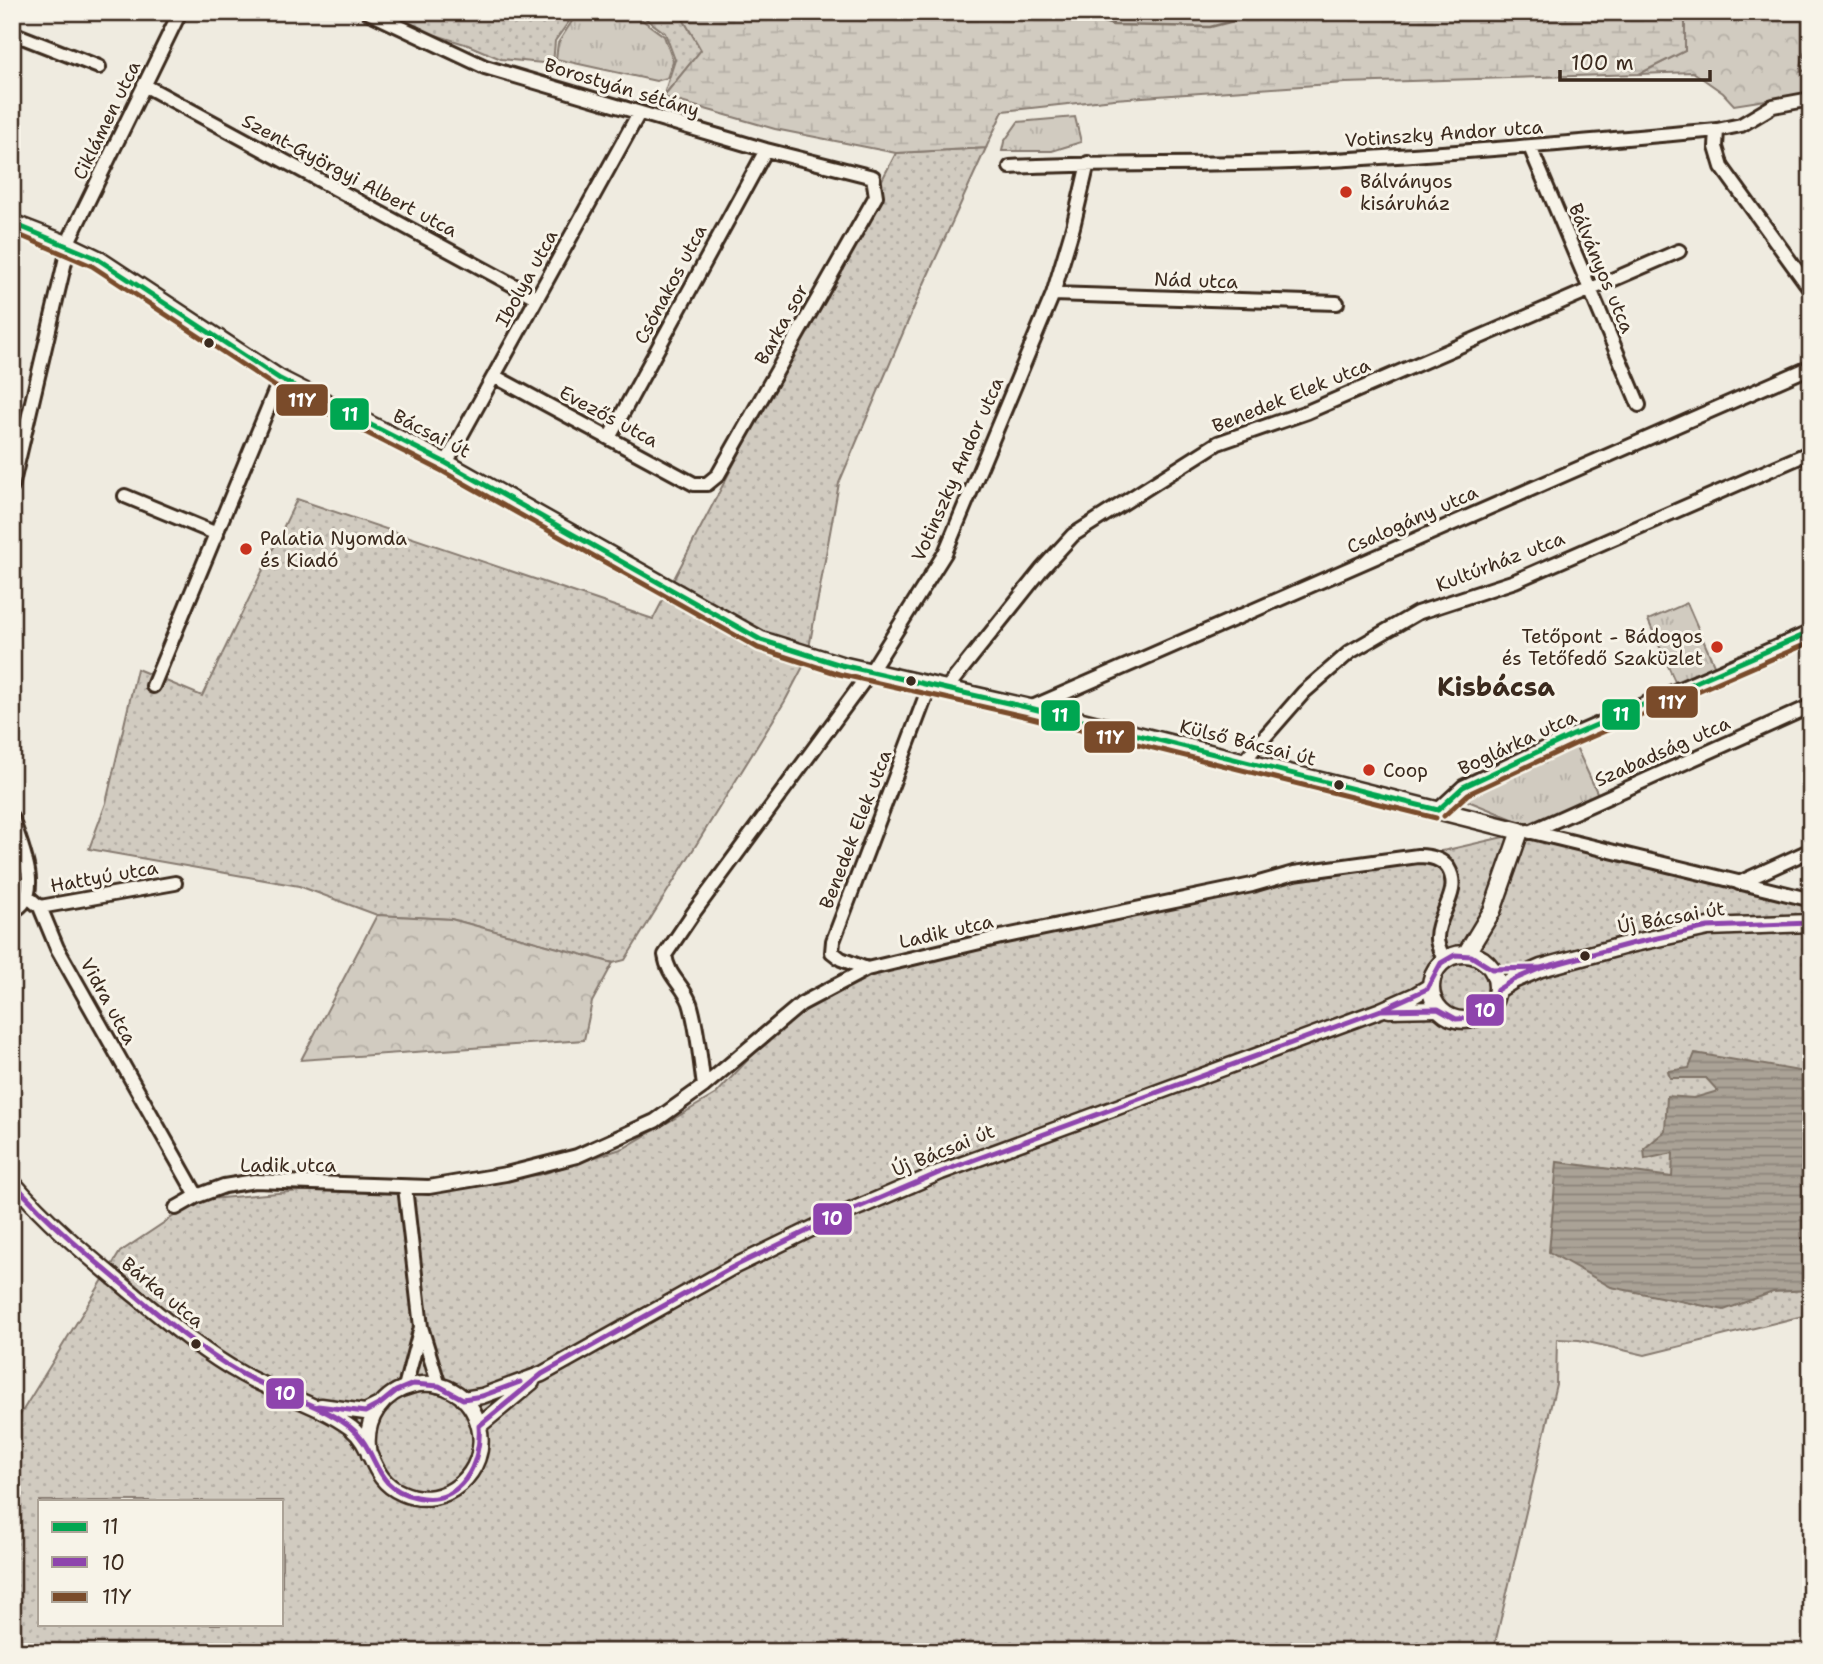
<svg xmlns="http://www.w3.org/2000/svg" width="1823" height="1664" viewBox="0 0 1823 1664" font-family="'Shantell Sans',sans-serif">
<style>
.grass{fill:url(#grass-dots);stroke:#867a6f;stroke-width:2;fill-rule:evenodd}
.forest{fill:url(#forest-crowns);stroke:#867a6f;stroke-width:2}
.wetland{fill:url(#wetland-marsh);stroke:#867a6f;stroke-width:2}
.park{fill:url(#park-tufts);stroke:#867a6f;stroke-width:2}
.water{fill:url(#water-rules);stroke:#7e7266;stroke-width:2}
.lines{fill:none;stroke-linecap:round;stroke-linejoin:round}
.stream{stroke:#7e7266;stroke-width:2.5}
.minor-casing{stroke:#3b2a1e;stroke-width:18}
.tertiary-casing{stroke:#3b2a1e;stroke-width:19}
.secondary-casing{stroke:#3b2a1e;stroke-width:21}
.minor{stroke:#f7f3e8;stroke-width:12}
.tertiary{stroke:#f7f3e8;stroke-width:14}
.secondary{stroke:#f7f3e8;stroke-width:16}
.bus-1-casing{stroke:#f7f3e8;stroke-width:10}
.bus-2-casing{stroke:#f7f3e8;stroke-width:10}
.bus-3-casing{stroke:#f7f3e8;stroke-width:10}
.bus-1{stroke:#00a651;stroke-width:5}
.bus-2{stroke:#8e44ad;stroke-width:5}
.bus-3{stroke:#7a4b2a;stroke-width:5}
.poi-dot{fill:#c8321e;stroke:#f7f3e8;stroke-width:2.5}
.bus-dot{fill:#3b2a1e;stroke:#f7f3e8;stroke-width:2.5}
.labels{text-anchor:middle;stroke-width:6;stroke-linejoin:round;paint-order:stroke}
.street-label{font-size:19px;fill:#3b2a1e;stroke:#f7f3e8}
.poi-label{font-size:19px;fill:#3b2a1e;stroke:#f7f3e8;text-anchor:start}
.district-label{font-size:26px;font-weight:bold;fill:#3b2a1e;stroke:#f7f3e8}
.line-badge{stroke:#f7f3e8;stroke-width:2.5}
.badge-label{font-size:19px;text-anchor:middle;font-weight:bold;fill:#fff}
</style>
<defs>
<pattern id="grass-dots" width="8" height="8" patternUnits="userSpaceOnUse" patternTransform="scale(1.75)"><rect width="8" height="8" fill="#d1cbc0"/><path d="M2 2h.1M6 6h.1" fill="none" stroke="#b4aea5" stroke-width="1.8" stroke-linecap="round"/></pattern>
<pattern id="forest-crowns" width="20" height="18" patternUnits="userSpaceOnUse" patternTransform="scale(1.75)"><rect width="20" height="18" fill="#d1cbc0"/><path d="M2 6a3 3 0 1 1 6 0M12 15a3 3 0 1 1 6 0" fill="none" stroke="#b4aea5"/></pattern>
<pattern id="wetland-marsh" width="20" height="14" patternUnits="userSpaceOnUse" patternTransform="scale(1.75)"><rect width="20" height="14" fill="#d1cbc0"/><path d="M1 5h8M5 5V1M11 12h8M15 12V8" fill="none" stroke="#b4aea5"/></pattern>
<pattern id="park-tufts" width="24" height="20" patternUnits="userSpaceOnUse" patternTransform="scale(1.75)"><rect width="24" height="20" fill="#d1cbc0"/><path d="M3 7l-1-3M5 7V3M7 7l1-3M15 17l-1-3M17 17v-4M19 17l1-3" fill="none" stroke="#b4aea5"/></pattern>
<pattern id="water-rules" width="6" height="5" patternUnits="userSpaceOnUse" patternTransform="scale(1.75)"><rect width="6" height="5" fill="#aaa296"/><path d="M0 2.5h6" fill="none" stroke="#8c847a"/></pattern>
</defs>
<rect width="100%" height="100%" fill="#efebe0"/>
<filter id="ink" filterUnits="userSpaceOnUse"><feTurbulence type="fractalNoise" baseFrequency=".0143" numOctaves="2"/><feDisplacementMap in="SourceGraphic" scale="14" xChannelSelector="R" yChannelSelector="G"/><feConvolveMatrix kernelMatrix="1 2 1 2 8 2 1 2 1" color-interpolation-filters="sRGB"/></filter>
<g filter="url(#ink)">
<path class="grass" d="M 380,12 L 679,12 L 702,50 L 663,97 L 675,60 L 665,33 L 638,13 L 575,13 L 555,41 L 553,64 L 501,59 L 468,45 L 416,29 Z
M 986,148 L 923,286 L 839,483 L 807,659 L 785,701 L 625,960 L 613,963 L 451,919 L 377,915 L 299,886 L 89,849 L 106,803 L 137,669 L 202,696 L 297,499 L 653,619 L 896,153 Z
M 1538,829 L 1811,898 L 1811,1314 L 1645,1355 L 1579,1340 L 1557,1339 L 1556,1384 L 1493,1652 L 12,1652 L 12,1428 L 120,1252 L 198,1200 L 382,1184 L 539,1175 L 624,1148 L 716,1094 L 786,1019 L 865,970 L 944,944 L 1179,893 L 1447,850 ZM 40,1501 L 282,1501 L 282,1624 L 40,1624 Z"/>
<path class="forest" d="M 1685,12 L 1811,12 L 1811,25 L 1800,72 L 1811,68 L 1811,93 L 1734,105 L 1723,93 L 1693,72 L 1639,74 L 1685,51 Z
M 377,915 L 451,919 L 613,963 L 592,1002 L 584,1040 L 301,1060 Z"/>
<path class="wetland" d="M 679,12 L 1685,12 L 1685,51 L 1639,74 L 1345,83 L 1114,99 L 1003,111 L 986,148 L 896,153 L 775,129 L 663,97 L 701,50 Z"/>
<path class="park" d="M 576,15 L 638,17 L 664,36 L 673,61 L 667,78 L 656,81 L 556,59 L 558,43 Z
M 1075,117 L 1081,142 L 1052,151 L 1002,151 L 1004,142 L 1018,122 Z
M 1687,603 L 1715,667 L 1676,684 L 1648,620 Z
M 1571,736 L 1601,801 L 1540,830 L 1463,799 Z"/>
<path class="water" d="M 1695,1053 L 1811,1073 L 1811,1290 L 1773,1292 L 1724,1310 L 1611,1287 L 1549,1252 L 1557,1162 L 1672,1177 L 1673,1153 L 1645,1159 L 1644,1149 L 1665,1131 L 1667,1096 L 1694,1098 L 1718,1091 L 1706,1078 L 1670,1078 L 1668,1071 L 1689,1068 Z"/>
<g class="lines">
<path class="stream" d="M 1073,12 L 1113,25 L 1210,27 L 1269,12
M 1111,12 L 1113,25"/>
<g class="minor-casing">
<path id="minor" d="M 368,12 L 485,67 L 766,150 L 873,177 L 876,196 L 718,475 L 707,484 L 694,484 L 494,376
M 12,33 L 99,67
M 144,85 L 537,298
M 1717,130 L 1716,147 L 1722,167 L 1811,290
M 1530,147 L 1639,405
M 1010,167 C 1111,162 1213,166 1314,161 C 1448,154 1583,142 1717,130 L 1741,125 L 1773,106 L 1811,99
M 1053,294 L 1337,303
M 609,438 L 766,150
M 446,463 L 639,113
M 12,487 L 71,236 L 180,12
M 125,496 L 217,534
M 153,686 L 280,379
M 946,689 L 1042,569 L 1073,535 L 1218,443 L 1307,412 L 1679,251
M 1030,708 L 1811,367
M 1242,763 L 1304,692 L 1350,652 L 1417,613 L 1515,581 L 1811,452
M 1438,810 L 1463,787 L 1571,736 L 1811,632
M 12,818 C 20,844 46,897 12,911
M 1528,831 L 1808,899
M 1530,832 L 1811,706
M 1739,883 L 1811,850
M 28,897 L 40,907 L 57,948 L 197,1196
M 40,907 L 175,883
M 867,969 L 841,959 L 832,952 L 833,941 L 930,685
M 704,1086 C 700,1059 698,1029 690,1003 C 683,984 668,977 665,955 L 694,912 L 871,671 L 945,553 L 1053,294 L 1073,227 L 1088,163
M 405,1187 L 421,1327 L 439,1386
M 176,1208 L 197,1196 L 224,1186 L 255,1181 L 429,1187 L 506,1174 L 577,1156 L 655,1121 L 704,1086 L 801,1004 L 867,969 L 1001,937 L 1252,885 L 1294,873 L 1418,856 C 1430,856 1441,858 1448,868 C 1463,892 1436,915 1437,939 C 1437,946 1442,953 1444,960
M 12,1313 L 12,1317
M 405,1387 L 421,1327"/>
</g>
<g class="tertiary-casing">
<path id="tertiary" d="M 1389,1010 L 1438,1009
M 12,1181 C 48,1224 93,1260 136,1296 C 170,1324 204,1353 242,1374 C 277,1394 319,1404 351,1428 C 375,1447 369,1479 402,1493 C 444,1512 490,1472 479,1427 C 462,1356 355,1378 369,1455
M 463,1399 L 482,1396 L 542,1374 L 733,1267 L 836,1217 L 941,1172 L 1381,1010 L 1415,995 L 1430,986
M 321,1406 L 365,1412 L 379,1405
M 479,1426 L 532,1382"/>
</g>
<g class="secondary-casing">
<path id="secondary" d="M 12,223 L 69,245 L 96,258 L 280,379 L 446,463 L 761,640 L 841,665 L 1030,708 L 1520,831 L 1492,911 L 1466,954
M1431 987a33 33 0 1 1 66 0a33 33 0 1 1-66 0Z
M 1497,990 L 1513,980 L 1541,968 L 1630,944 L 1708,927 L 1811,923"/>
</g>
<use href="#minor" class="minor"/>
<use href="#tertiary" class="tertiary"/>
<use href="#secondary" class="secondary"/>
<g class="bus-1-casing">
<path id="bus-1" d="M 12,223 L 96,258 L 280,379 L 446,463 L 761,640 L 841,665 L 1030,708 L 1438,810
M 1438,810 L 1463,787 L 1571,736 L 1811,632"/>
</g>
<g class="bus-2-casing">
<path id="bus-2" d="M 1385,1008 L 1427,989 L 1441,963 L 1455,955 L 1471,956 L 1492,969 L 1540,968
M 12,1181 C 49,1223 91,1258 133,1293 C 167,1322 202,1351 240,1373 C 275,1393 317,1402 350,1427 C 380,1451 371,1488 416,1497 C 461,1507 482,1463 479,1426 L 542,1374 L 733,1267 L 836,1217 L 941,1172 L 1381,1010 L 1438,1009 L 1456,1019 L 1473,1018 L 1488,1008 L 1497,990 L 1513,980 L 1541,968 L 1630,944 L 1708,927 L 1811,923
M 318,1406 L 365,1412 L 380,1404 L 396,1391 L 413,1384 L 439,1386 L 463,1399 L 482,1396 L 520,1382"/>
</g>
<g class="bus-3-casing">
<path id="bus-3" d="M 12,232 L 92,266 L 276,387 L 442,471 L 758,648 L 839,674 L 1028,717 L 1436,818
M 1444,816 L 1468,794 L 1575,744 L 1811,642"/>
</g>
<use href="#bus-1" class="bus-1"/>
<use href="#bus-2" class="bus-2"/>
<use href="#bus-3" class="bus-3"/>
</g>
</g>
<g class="poi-dot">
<circle cx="1346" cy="192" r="7"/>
<circle cx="246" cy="549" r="7"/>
<circle cx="1717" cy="647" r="7"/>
<circle cx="1369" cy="770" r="7"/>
</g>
<g class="bus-dot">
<circle cx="209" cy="343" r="6"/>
<circle cx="911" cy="681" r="6"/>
<circle cx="1339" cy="785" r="6"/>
<circle cx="1585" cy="956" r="6"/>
<circle cx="196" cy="1344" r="6"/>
</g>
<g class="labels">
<g class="street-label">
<text transform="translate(622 87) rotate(17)" y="7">Borostyán sétány</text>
<text transform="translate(106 120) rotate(-64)" y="7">Ciklámen utca</text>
<text transform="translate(1444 133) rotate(-4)" y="7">Votinszky Andor utca</text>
<text transform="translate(350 175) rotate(28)" y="7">Szent-Györgyi Albert utca</text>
<text transform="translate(1602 268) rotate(67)" y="7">Bálványos utca</text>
<text transform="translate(526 278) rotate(-61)" y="7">Ibolya utca</text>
<text transform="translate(1196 280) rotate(2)" y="7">Nád utca</text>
<text transform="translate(670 284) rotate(-62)" y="7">Csónakos utca</text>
<text transform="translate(781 324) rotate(-61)" y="7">Barka sor</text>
<text transform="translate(1291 395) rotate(-22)" y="7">Benedek Elek utca</text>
<text transform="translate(609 416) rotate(28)" y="7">Evezős utca</text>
<text transform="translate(432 433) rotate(27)" y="7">Bácsai út</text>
<text transform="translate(957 469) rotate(-66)" y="7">Votinszky Andor utca</text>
<text transform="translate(1412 519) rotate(-24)" y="7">Csalogány utca</text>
<text transform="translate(1500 561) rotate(-21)" y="7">Kultúrház utca</text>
<text transform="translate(1248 742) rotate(14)" y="7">Külső Bácsai út</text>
<text transform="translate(1517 742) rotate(-25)" y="7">Boglárka utca</text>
<text transform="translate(1662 751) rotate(-24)" y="7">Szabadság utca</text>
<text transform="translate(855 829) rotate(-69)" y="7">Benedek Elek utca</text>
<text transform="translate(104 876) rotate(-10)" y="7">Hattyú utca</text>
<text transform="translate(1671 917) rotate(-10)" y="7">Új Bácsai út</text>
<text transform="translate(946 931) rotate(-13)" y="7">Ladik utca</text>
<text transform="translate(109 1001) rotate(61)" y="7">Vidra utca</text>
<text transform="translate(943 1150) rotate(-22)" y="7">Új Bácsai út</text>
<text x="288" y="1172">Ladik utca</text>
<text transform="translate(163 1292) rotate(39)" y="7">Bárka utca</text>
</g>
<g class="poi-label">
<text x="1360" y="188">Bálványos<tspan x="1360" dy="22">kisáruház</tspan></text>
<text x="260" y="545">Palatia Nyomda<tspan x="260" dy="22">és Kiadó</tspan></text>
<text x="1703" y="643" text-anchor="end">Tetőpont - Bádogos<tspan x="1703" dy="22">és Tetőfedő Szaküzlet</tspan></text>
<text x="1383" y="777">Coop</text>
</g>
<g class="district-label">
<text x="1496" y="696">Kisbácsa</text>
</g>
</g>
<g class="line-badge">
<rect x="275" y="383" width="54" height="34" rx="7" fill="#7a4b2a"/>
<rect x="329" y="397" width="41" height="34" rx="7" fill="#00a651"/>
<rect x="1645" y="685" width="54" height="34" rx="7" fill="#7a4b2a"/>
<rect x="1601" y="698" width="40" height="33" rx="7" fill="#00a651"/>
<rect x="1040" y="699" width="41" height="33" rx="7" fill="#00a651"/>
<rect x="1083" y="720" width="53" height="34" rx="7" fill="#7a4b2a"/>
<rect x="1465" y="993" width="40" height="34" rx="7" fill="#8e44ad"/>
<rect x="812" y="1202" width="41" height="34" rx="7" fill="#8e44ad"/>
<rect x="265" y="1377" width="40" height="33" rx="7" fill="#8e44ad"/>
</g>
<g class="badge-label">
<text x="302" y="407">11Y</text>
<text x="350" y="421">11</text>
<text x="1672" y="709">11Y</text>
<text x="1621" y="721">11</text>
<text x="1060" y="722">11</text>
<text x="1110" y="744">11Y</text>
<text x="1485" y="1017">10</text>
<text x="832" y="1225">10</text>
<text x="285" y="1400">10</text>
</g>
<rect width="1823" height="1664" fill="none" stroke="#f7f3e8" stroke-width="42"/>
<rect x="21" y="21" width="1781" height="1622" fill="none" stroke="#3b2a1e" stroke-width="2.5" filter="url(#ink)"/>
<rect x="38" y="1500" width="245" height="126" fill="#f7f3e8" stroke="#aca397" stroke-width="2"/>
<rect x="52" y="1522" width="35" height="10" fill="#00a651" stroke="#aca397" stroke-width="2"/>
<text x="102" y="1534" font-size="21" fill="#3b2a1e">11</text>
<rect x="52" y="1557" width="35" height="10" fill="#8e44ad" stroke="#aca397" stroke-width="2"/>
<text x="102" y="1570" font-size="21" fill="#3b2a1e">10</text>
<rect x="52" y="1592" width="35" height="10" fill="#7a4b2a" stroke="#aca397" stroke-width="2"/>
<text x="102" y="1604" font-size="21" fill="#3b2a1e">11Y</text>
<path d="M1560 70v10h150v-10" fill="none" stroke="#3b2a1e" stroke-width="3.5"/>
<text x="1571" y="70" font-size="21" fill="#3b2a1e" stroke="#f7f3e8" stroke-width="5" paint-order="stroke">100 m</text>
</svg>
